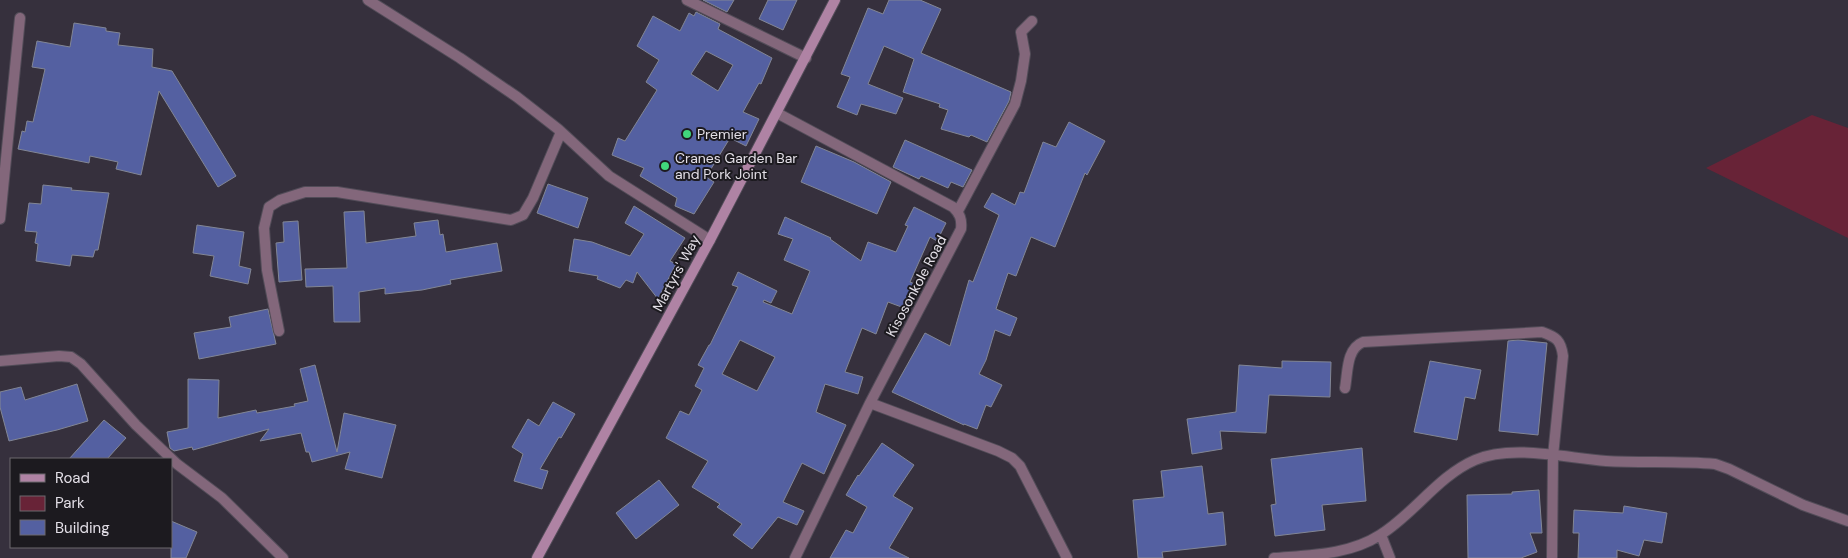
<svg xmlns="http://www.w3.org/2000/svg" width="1848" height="558" viewBox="0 0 1848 558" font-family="'DM Sans',sans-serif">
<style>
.green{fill:#682337}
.building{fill:#5460a1;stroke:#828695;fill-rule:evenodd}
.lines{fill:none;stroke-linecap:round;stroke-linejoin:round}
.minor-casing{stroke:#524c58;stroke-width:12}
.secondary-casing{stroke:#524c58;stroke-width:12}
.minor{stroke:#83677b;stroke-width:10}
.secondary{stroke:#af83a4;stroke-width:10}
.poi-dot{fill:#41d77c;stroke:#1c1a1f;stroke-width:2}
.labels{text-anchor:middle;stroke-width:4;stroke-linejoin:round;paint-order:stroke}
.poi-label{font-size:14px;fill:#e3dfe7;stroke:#1c1a1f;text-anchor:start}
.street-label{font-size:14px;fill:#e3dfe7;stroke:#1c1a1f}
</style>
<rect width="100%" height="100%" fill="#36303d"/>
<path class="green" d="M 1812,115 L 1848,128 L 1848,238 L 1706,168 Z"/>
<path class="building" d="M 703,0 L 734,0 L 727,12 Z
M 768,0 L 797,0 L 783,30 L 759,19 Z
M 889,0 L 920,0 L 941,9 L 921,53 L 1011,92 L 1009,101 L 987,142 L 971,135 L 969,137 L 941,129 L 948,110 L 939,107 L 940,104 L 903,92 L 914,59 L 884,46 L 868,84 L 903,98 L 896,114 L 861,104 L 857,115 L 837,107 L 850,77 L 841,74 L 868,8 L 883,14 Z
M 696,12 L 720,24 L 718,29 L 772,58 L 761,84 L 759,83 L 743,112 L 759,119 L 746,146 L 730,138 L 706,177 L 714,182 L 694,214 L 675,206 L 677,198 L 640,176 L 644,168 L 612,155 L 618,138 L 625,141 L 657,90 L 646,82 L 659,60 L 637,46 L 653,16 L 680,31 L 689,13 L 694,16 ZM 706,51 L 733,65 L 718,91 L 691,74 Z
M 74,23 L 106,28 L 106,31 L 120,33 L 118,45 L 153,49 L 152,67 L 172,71 L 236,176 L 218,187 L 159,91 L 141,175 L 116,169 L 118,162 L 90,156 L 89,163 L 18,149 L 22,131 L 25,132 L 27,121 L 33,122 L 45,69 L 32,67 L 37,41 L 70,47 Z
M 1069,122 L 1105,141 L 1087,175 L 1085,173 L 1055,247 L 1031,237 L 1016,276 L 1008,273 L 996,309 L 1017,318 L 1010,336 L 995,330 L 986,360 L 979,374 L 1002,385 L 991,407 L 986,405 L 977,429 L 964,424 L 964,425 L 892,392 L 925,333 L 950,346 L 969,280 L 973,282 L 999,215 L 984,207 L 992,193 L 1015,205 L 1020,192 L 1024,193 L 1043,142 L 1056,147 Z
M 905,140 L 972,170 L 963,187 L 951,182 L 948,188 L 921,176 L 919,179 L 893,167 Z
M 816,146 L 854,162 L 891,182 L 877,214 L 801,182 Z
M 548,184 L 588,198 L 578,228 L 537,213 Z
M 43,185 L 72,188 L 71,190 L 109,193 L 98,250 L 95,250 L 93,257 L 72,255 L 70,266 L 36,261 L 38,244 L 35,243 L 37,232 L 25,231 L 29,203 L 41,204 Z
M 634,206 L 685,238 L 670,261 L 676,264 L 658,299 L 637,272 L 633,283 L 626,280 L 620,288 L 597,279 L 598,276 L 569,271 L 574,239 L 592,242 L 630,256 L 644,234 L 625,223 Z
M 914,207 L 946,223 L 937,241 L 930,237 L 910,282 L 917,285 L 907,309 L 888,302 L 876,334 L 862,328 L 845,372 L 863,377 L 858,394 L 825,384 L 816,412 L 846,425 L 824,474 L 802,463 L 783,502 L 804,511 L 797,525 L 778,517 L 752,549 L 733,535 L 742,524 L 717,507 L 720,504 L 692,487 L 708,461 L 666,438 L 680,411 L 689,415 L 702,390 L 695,386 L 704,368 L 698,365 L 709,345 L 710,345 L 738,287 L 732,285 L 738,272 L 777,291 L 771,303 L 764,300 L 763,302 L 792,314 L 810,271 L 784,260 L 793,239 L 778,234 L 785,217 L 831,238 L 830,239 L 861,261 L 868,242 L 896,252 L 908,226 L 905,225 ZM 740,340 L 775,357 L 757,391 L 722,374 Z
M 364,211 L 366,243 L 416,236 L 414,223 L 438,220 L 440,235 L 443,234 L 446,252 L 497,243 L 502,271 L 450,280 L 451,284 L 422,290 L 385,294 L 385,288 L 359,292 L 360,322 L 334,322 L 333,286 L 306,287 L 305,269 L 347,268 L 344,212 Z
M 298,221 L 302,280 L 279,282 L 276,243 L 284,242 L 283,222 Z
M 197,225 L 244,232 L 239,266 L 251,269 L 248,284 L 210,276 L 214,256 L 193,253 Z
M 268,309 L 276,344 L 199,359 L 194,333 L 231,327 L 229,317 Z
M 1518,340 L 1547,343 L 1538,435 L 1499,431 L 1508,341 Z
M 1282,361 L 1331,362 L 1330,397 L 1269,395 L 1266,433 L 1220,431 L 1222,449 L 1192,454 L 1187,419 L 1236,412 L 1239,365 L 1282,368 Z
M 1430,361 L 1481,370 L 1475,399 L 1465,397 L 1457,440 L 1414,432 Z
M 315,365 L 337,452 L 344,413 L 396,425 L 382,478 L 345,469 L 350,452 L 312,462 L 309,452 L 306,452 L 301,433 L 260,441 L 269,429 L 193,450 L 192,447 L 174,451 L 170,448 L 167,432 L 188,428 L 188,379 L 219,380 L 218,418 L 256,410 L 257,413 L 295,406 L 294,404 L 308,401 L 300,369 Z
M 77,384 L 88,421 L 57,430 L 9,441 L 0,407 L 0,392 L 21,387 L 25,400 Z
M 553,402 L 575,414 L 561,438 L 559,437 L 540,469 L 548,471 L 542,489 L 514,481 L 523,454 L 512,447 L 528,419 L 539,426 Z
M 104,420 L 126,438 L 107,459 L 69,459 Z
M 882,443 L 914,465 L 893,496 L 913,508 L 889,548 L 909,558 L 830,558 L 846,530 L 853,533 L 867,507 L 846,495 L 858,475 L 859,476 Z
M 1362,448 L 1366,501 L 1322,505 L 1325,530 L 1275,536 L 1271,505 L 1276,504 L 1271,459 Z
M 1202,466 L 1208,514 L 1223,512 L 1226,545 L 1162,552 L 1163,558 L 1138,558 L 1133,500 L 1164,497 L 1161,471 Z
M 659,480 L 679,505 L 636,539 L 616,513 Z
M 1539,490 L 1542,533 L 1530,533 L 1537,552 L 1521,558 L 1468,558 L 1467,495 L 1512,494 L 1512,492 Z
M 1624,506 L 1667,513 L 1662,543 L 1644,540 L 1639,556 L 1617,550 L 1617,558 L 1578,558 L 1579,533 L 1573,533 L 1574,510 L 1623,513 Z
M 171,521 L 197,532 L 186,558 L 171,558 Z"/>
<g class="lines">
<g class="minor-casing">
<path id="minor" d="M 368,0 L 460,58 L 517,97 L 558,129 L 609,176 L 710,240
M 687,0 L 806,58
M 777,113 L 953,207 C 960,214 962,219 961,229 L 870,403 L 795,558
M 958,211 L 1015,104 L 1021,81 L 1025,54 L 1021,32 L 1032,21
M 0,219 L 20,18
M 279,331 L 267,270 L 264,228 L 269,207 L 280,200 L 305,192 L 337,192 L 511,220 L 523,215 L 533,198 L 561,132
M 0,361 L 59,356 L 71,357 L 81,364 L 136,425 L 177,464 L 222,498 L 283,558
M 1345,388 C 1348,372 1346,349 1363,342 L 1542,332 C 1556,337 1561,340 1563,356 L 1553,456 L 1552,558
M 870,403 L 998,451 L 1012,458 L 1020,466 L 1067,558
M 1381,535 L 1390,558
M 1274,558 C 1310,555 1349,555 1380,535 C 1414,514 1438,476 1475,460 C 1512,444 1566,458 1606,461 C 1642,463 1679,461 1715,464 L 1729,469 L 1803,505 L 1848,521"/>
</g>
<g class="secondary-casing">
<path id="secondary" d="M 537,558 L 710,240 L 835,0"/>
</g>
<use href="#minor" class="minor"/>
<use href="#secondary" class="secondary"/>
</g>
<g class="poi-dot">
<circle cx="687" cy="134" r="5"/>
<circle cx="665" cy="166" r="5"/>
</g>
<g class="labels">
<g class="poi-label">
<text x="697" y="139">Premier</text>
<text x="675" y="163">Cranes Garden Bar<tspan x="675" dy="16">and Pork Joint</tspan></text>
</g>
<g class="street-label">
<text transform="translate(676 273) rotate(-62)" y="5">Martyrs' Way</text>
<text transform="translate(916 286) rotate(-62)" y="5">Kisosonkole Road</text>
</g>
</g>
<rect x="10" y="458" width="162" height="90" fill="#1c1a1f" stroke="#6c696f"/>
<rect x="20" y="474" width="25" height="8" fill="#af83a4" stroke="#6c696f"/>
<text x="55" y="483" font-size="15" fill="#e3dfe7">Road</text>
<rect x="20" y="496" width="25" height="15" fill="#682337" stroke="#6c696f"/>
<text x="55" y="508" font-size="15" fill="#e3dfe7">Park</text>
<rect x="20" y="520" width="25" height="15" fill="#5460a1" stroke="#6c696f"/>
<text x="55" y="533" font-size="15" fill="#e3dfe7">Building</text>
</svg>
